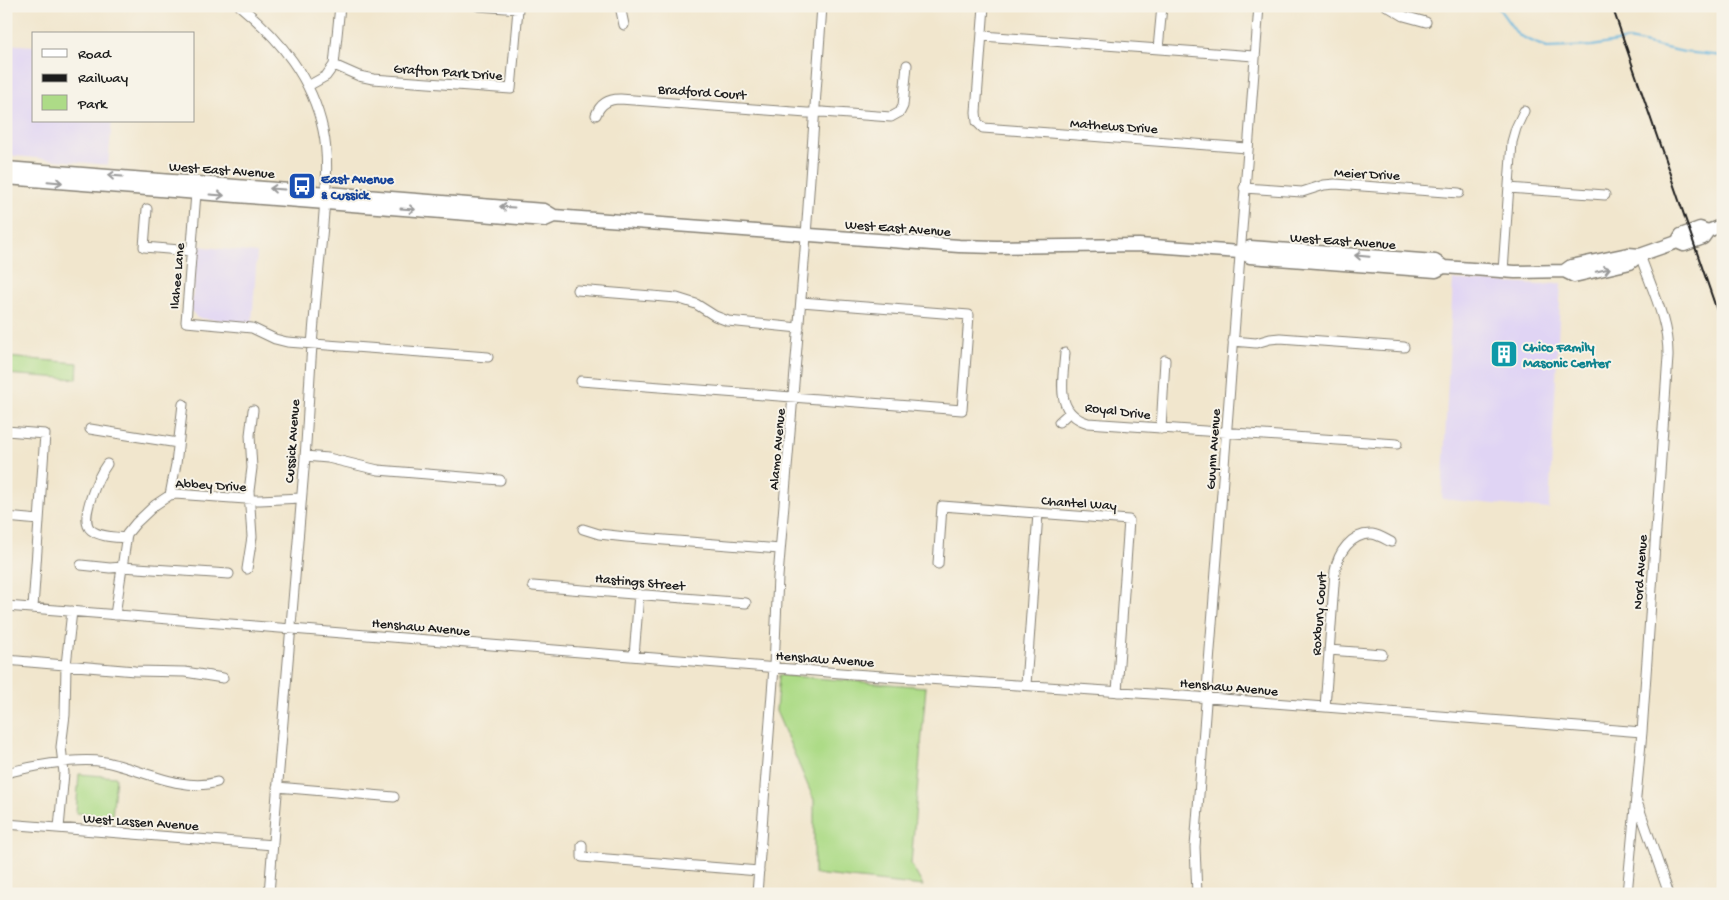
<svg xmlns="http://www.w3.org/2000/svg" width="1729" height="900" viewBox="0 0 1729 900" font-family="'Gochi Hand',sans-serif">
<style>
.built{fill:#e0d4f4}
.green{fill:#addb87;stroke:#647c52}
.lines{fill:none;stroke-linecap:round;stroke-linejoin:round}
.stream{stroke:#63b5de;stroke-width:2}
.minor-casing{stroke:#868174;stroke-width:11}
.secondary-casing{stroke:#868174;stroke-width:15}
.minor{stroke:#fff;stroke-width:9}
.secondary{stroke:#fff;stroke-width:12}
.rail{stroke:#1c1c1c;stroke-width:2}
.oneway{stroke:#999}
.labels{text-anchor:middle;stroke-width:4;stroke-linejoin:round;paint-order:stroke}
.street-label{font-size:14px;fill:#1c1c1c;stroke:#f7f3e8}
.transit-label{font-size:14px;font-weight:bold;fill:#164399;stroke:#f7f3e8;text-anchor:start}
.culture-label{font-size:14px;font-weight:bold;fill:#0d838f;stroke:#f7f3e8;text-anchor:start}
</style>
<rect width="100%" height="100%" fill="#f7f3e8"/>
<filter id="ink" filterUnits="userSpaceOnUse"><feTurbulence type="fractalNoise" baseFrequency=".02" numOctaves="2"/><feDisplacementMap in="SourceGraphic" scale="10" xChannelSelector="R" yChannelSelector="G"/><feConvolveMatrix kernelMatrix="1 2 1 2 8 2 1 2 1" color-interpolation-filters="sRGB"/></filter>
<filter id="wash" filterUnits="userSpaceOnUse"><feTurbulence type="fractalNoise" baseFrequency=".0096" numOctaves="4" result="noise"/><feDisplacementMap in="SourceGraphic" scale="20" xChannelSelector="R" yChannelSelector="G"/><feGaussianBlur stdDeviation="1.12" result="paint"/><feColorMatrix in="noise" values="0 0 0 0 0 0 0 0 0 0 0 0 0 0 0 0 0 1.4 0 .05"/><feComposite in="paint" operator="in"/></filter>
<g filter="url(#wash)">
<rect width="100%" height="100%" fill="#f1e6cd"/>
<path class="built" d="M 6,44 L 34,46 L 34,121 L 112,121 L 108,165 L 6,155 Z
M 198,246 L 257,253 L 252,323 L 197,318 L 191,310 Z
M 1453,280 L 1540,285 L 1561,283 L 1549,509 L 1442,499 Z"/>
<path class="green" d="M 6,357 L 78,363 L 77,379 L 6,374 Z
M 779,675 L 926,687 L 911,864 L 923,886 L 814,874 L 814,800 L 776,711 Z
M 79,774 L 116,777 L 112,816 L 76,813 Z"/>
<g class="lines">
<path class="stream" d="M 1497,6 L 1518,35 L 1547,48 L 1592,46 L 1629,40 L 1684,52 L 1723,56"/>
</g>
</g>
<g filter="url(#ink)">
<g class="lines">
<g class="minor-casing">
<path id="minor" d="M 240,6 C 280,39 312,78 323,130 C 330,162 325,195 323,226 C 319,266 315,306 312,346 C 309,383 308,420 305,457 C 293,602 280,748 269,894
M 620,6 L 624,25
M 984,6 L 976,112 L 977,122 L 983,128 L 1247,148
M 1387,6 L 1404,16 L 1426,22
M 982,36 L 1254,56
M 1158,49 L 1162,6
M 334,65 L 359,76 L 373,79 L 511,89 L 518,9 L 478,6
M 308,86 L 326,76 L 334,65 L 340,6
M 596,115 C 600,104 608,99 620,99 L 807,113 L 822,112 L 891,117 L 900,112 L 903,106 L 907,65
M 1244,188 L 1302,192 L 1324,185 L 1335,184 L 1459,193
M 1509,188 L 1605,195
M 196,193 L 186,322 L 252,328 L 275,339 L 287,342 L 488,357
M 147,209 L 144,247 L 192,251
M 1503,271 L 1512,142 L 1516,128 L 1524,111
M 577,290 L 677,298 L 696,304 L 715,316 L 728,321 L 799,328
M 1233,341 L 1256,343 L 1270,339 L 1280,338 L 1404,347
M 1065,353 C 1063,381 1054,413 1088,423 L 1397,444
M 581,381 L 962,410 L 969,315 L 801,302
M 1059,422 L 1070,412
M 90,429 L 178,443
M 1161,429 L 1165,360
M 6,431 L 45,434 L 33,608
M 305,456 L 328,458 L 378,470 L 500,480
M 107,464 C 99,475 78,520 91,530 C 100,537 115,537 126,538
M 170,495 L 176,464 L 183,404
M 6,517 L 39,520
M 583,529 L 599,534 L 626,537 L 780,549
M 938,564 L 942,506 L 1129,520 L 1117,692
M 81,565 L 110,568 L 122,567 L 229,574
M 247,569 L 252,537 L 249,491 L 252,468 L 250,435 L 253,410
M 533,586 L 746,603
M 6,606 L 853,674 L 1197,697 L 1642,732
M 115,615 L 127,534 L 136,523 L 155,505 L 170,495 L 175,494 L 260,500 L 301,498
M 1329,650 L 1382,654
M 634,656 L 639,594
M 6,660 L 135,671 L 185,672 L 223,678
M 1026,685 L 1038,513
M 1325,707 L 1335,571 C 1338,553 1351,533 1372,534 C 1379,535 1385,539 1391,542
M 6,773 C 34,766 76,757 105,762 C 139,768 182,793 217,782
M 277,787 L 394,797
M 1637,802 L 1669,894
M 6,824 L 273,845
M 59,828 L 64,773 L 61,747 L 65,715 L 66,665 L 72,611
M 582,845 L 582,857 L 759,871
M 757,894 L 774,667 L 778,577 L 805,250 L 822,6
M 1197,894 L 1195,847 L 1259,6
M 1627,894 L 1642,732 L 1668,357 C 1669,322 1651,287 1640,255"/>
</g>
<g class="secondary-casing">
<path id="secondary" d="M 6,168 L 544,210 L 554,216 L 959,246 L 997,247 L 1139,245 L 1240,252 L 1250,257 L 1436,271 L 1444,267
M 6,178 L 545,220 L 554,216
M 1677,242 L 1684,245 L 1703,238 L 1708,231
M 1240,252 L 1250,247 L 1435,261 L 1444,267 L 1515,272 L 1564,271 L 1574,276 L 1630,263 L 1640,255 L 1677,242 L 1681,235 L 1700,228 L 1708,231 L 1723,225
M 1564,271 L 1571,266 L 1628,254 L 1640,255"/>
</g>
<use href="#minor" class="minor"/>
<use href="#secondary" class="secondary"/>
<path class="rail" d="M 1612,6 L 1723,328"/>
</g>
<defs><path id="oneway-shaft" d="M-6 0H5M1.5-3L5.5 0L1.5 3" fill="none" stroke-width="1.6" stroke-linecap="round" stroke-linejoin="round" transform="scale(1.25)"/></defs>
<g class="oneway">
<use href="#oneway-shaft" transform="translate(115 176) rotate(-176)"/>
<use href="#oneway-shaft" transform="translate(55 182) rotate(5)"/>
<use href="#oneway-shaft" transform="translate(277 189) rotate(-176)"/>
<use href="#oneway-shaft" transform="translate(217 195) rotate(4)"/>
<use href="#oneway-shaft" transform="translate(507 207) rotate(-176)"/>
<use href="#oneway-shaft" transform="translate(408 209) rotate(4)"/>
<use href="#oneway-shaft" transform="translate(1362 256) rotate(-175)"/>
<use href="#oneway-shaft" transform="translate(1603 270) rotate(-13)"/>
</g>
</g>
<defs>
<g id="bus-square" transform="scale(1.4375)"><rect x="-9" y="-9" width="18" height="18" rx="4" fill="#1a4fb4" stroke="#f7f3e8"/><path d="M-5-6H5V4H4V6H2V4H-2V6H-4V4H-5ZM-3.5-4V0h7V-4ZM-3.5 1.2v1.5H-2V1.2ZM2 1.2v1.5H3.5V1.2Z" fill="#fff"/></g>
<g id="building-square" transform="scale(1.4375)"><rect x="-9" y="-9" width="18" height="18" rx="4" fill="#0f9aa8" stroke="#f7f3e8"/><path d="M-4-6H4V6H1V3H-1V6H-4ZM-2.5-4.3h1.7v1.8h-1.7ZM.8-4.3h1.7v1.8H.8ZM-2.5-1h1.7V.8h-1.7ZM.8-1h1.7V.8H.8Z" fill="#fff"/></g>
</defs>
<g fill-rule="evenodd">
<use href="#bus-square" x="302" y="186"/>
<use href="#building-square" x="1504" y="354"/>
</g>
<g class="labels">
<g class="street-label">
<text transform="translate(448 71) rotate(4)" y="5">Grafton Park Drive</text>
<text transform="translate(702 91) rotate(4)" y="5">Bradford Court</text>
<text transform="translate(1114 125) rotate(4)" y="5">Mathews Drive</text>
<text transform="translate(222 169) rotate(4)" y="5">West East Avenue</text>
<text transform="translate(1367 173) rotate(3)" y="5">Meier Drive</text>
<text transform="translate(898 227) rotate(4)" y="5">West East Avenue</text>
<text transform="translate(1343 240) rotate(4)" y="5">West East Avenue</text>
<text transform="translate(176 276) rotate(-85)" y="5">Ilahee Lane</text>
<text transform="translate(1118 410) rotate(7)" y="5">Royal Drive</text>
<text transform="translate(291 441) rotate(-86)" y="5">Cussick Avenue</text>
<text transform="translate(776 449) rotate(-85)" y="5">Alamo Avenue</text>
<text transform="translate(1212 449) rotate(-86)" y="5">Guynn Avenue</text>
<text transform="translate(211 484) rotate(3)" y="5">Abbey Drive</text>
<text transform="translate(1079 502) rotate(4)" y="5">Chantel Way</text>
<text transform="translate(1639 572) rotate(-86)" y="5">Nord Avenue</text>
<text transform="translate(640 581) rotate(5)" y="5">Hastings Street</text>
<text transform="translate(1318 614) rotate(-86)" y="5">Roxbury Court</text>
<text transform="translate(421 626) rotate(5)" y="5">Henshaw Avenue</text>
<text transform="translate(825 658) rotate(4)" y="5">Henshaw Avenue</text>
<text transform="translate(1229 686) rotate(5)" y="5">Henshaw Avenue</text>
<text transform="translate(141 821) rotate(4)" y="5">West Lassen Avenue</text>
</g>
<g class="transit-label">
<text x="321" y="183">East Avenue<tspan x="321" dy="16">&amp; Cussick</tspan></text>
</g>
<g class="culture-label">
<text x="1523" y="351">Chico Family<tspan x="1523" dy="16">Masonic Center</tspan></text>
</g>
</g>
<rect width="1729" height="900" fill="none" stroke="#f7f3e8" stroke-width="25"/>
<rect x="32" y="32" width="162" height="90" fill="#f7f3e8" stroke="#9f9d96"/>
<rect x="42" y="49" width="25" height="8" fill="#ffffff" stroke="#9f9d96"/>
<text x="78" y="58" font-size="15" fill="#1c1c1c">Road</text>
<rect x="42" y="74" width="25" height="8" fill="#1c1c1c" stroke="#9f9d96"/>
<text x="78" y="82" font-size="15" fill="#1c1c1c">Railway</text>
<rect x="42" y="95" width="25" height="15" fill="#addb87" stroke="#9f9d96"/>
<text x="78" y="108" font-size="15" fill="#1c1c1c">Park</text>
</svg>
